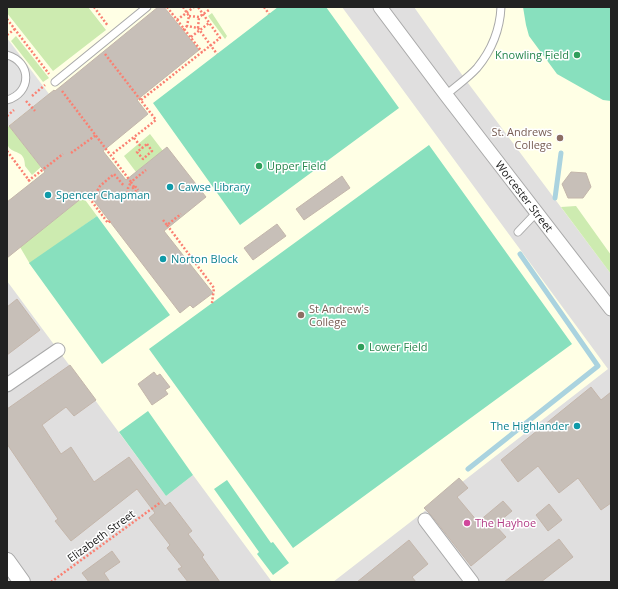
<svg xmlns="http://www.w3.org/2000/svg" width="618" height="589" viewBox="0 0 618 589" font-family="'Open Sans',sans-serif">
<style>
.residential{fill:#e0dfdf}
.education{fill:#ffffe5}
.grass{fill:#cdebb0}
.pitch{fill:#88e0be}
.parking{fill:#e2e2e2}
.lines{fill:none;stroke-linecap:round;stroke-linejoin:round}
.stream{stroke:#aad3df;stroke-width:5}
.building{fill:#c7bfb8;stroke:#c4b6ab}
.service-casing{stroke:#a9a9a9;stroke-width:9}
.minor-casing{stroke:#a9a9a9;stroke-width:15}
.tertiary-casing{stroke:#a9a9a9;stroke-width:18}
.path{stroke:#fa8072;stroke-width:2.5;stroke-dasharray:2 2;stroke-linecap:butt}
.service{stroke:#fff;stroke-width:7}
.minor{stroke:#fff;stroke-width:13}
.tertiary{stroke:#fff;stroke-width:16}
.leisure-dot{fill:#2e9e5b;stroke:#fff;stroke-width:1.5}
.education-dot{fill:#8d6e63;stroke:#fff;stroke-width:1.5}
.culture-dot{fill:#0f9aa8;stroke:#fff;stroke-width:1.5}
.hotel-dot{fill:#d1479c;stroke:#fff;stroke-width:1.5}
.labels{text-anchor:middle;stroke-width:3;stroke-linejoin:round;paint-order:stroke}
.leisure-label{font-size:11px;fill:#27864d;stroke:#fff;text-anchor:start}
.education-label{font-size:11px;fill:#785e54;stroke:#fff;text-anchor:end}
.culture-label{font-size:11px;fill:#0d838f;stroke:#fff;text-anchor:start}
.street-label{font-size:11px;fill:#222;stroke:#fff}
.hotel-label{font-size:11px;fill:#b23c85;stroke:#fff;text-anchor:start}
</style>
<rect width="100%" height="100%" fill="#f2efe9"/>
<path class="residential" d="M 7,7 L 611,7 L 611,582 L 7,582 Z"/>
<path class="education" d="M 7,7 L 342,7 L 608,369 L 333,582 L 272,582 L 193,475 L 166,496 L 7,281 Z
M 414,7 L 611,7 L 611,274 L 465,79 Z"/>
<path class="grass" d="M 7,7 L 88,7 L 106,30 L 53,71 L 7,13 Z
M 212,13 L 227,36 L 225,39 L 208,16 Z
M 16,36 L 49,78 L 43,82 L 11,41 Z
M 9,126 L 41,167 L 32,175 L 25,166 C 25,148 12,156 7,144 C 6,140 7,132 7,128 Z
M 150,134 L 163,151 L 136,172 L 124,156 Z
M 83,197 L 97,216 L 30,264 L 20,247 Z
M 576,206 L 611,255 L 611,274 L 561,207 Z"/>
<path class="pitch" d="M 278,7 L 326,7 L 399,108 L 240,225 L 153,103 Z
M 523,7 L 611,7 L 611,101 L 603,100 L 557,74 L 529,36 L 526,25 Z
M 429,145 L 572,344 L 293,548 L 149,349 Z
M 97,216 L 170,315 L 102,364 L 29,263 Z
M 148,411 L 193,475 L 166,496 L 119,432 Z
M 227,480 L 271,543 L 273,542 L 289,563 L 273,575 L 257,554 L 259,552 L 214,489 Z"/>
<path class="parking" d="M 7,38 L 49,94 L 7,127 Z"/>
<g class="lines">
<path class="stream" d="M 555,198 L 561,153
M 468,469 L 598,366 L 520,254"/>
</g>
<path class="building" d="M 158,7 L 164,7 L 199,50 L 137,100 L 148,114 L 103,151 L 126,180 L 167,147 L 206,197 L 164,231 L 213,293 L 193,308 L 190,305 L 180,313 L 88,193 L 7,258 L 7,202 L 45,172 L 9,126 L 54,90 L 55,91 L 76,74 Z
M 571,172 L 586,173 L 591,187 L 583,198 L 568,198 L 562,184 Z
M 342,176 L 350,188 L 304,220 L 296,209 Z
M 277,224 L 286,236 L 253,260 L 244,248 Z
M 17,299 L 40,330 L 7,355 L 7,307 Z
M 70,365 L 96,400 L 74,416 L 66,407 L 42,425 L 61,454 L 71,447 L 94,482 L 129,457 L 165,506 L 170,502 L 192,531 L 188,534 L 204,555 L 202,557 L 220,582 L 188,582 L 178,569 L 182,567 L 167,548 L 170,545 L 149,518 L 155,513 L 137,489 L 71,541 L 55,521 L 58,519 L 7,444 L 7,409 Z
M 154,372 L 157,376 L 160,374 L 170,387 L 165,390 L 168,394 L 152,405 L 138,384 Z
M 591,387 L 601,400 L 611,392 L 611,503 L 601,510 L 578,478 L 559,493 L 538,466 L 518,482 L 501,460 Z
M 459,478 L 468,488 L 457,497 L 478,522 L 503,501 L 512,511 L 495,525 L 506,537 L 471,566 L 431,515 L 424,508 Z
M 549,504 L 562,520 L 548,531 L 536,515 Z
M 559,539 L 573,557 L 541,582 L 504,582 Z
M 409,540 L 428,564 L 412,577 L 416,582 L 357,582 Z
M 112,551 L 120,562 L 104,573 L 110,582 L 89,582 L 82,573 Z"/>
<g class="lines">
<g class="service-casing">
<path id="service" d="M 7,55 C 32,62 32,93 7,100
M 55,82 L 147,7
M 446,95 C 456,86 468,78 477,68 C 491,51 500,29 501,7
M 518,232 L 537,212"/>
</g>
<g class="minor-casing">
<g id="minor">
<path id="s1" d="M 380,7 L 446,95 L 611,309"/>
<path d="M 7,385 L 58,350"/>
<path d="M 425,520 L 472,582"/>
</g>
</g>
<g class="tertiary-casing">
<path id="tertiary" d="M 7,561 L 22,582"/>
</g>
<path class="path" d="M 94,7 L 108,26
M 167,7 L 202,52
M 183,7 L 189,16 L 187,26 L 198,28 L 199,17
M 264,7 L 269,14
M 189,16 L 199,17 L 209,10
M 7,19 L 49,74
M 177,20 L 194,7
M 198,28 L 217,54
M 183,30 L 187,26
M 7,35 L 15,29
M 191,37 L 209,23
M 105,54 L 156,120 L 111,155
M 62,91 L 131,182 L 128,188 L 128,193
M 32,96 L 45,85
M 141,100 L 220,38 L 198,7
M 26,101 L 35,111
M 7,116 L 14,110
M 134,138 L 142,148
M 147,144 L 152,151 L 143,159 L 137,152 Z
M 7,151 L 31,183
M 71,153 L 96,135
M 28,181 L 63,154
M 134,187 L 131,182 L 146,170
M 136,192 L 133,188 L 135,186 L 138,190
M 163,220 L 167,225 L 181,214
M 110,221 L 108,223 L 90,199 L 96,193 L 100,186 L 114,174 L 124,186
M 167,225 L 214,288 L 212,303
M 51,582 L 161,502"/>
<use href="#service" class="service"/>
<use href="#minor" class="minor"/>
<use href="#tertiary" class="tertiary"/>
</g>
<g class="leisure-dot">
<circle cx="577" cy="55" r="4"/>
<circle cx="259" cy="166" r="4"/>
<circle cx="361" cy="347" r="4"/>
</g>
<g class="education-dot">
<circle cx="560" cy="138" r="4"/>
<circle cx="301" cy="315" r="4"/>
</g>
<g class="culture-dot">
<circle cx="170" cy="187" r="4"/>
<circle cx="48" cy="195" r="4"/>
<circle cx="163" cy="259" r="4"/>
<circle cx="577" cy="426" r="4"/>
</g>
<circle class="hotel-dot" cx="467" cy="523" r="4"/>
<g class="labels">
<g class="leisure-label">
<text x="569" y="59" text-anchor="end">Knowling Field</text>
<text x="267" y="170">Upper Field</text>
<text x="369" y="351">Lower Field</text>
</g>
<g class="education-label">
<text x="552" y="136">St. Andrews<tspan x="552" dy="13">College</tspan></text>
<text x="309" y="313" text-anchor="start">St Andrew's<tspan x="309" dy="13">College</tspan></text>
</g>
<g class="culture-label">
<text x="178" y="191">Cawse Library</text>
<text x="56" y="199">Spencer Chapman</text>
<text x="171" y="263">Norton Block</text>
<text x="569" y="430" text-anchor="end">The Highlander</text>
</g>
<g class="street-label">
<text dy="4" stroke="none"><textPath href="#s1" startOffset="238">Worcester Street</textPath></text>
<text transform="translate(101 536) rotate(-36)" y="4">Elizabeth Street</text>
</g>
<g class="hotel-label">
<text x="475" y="527">The Hayhoe</text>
</g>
</g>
<rect width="618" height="589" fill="none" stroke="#222222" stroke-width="16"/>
</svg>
